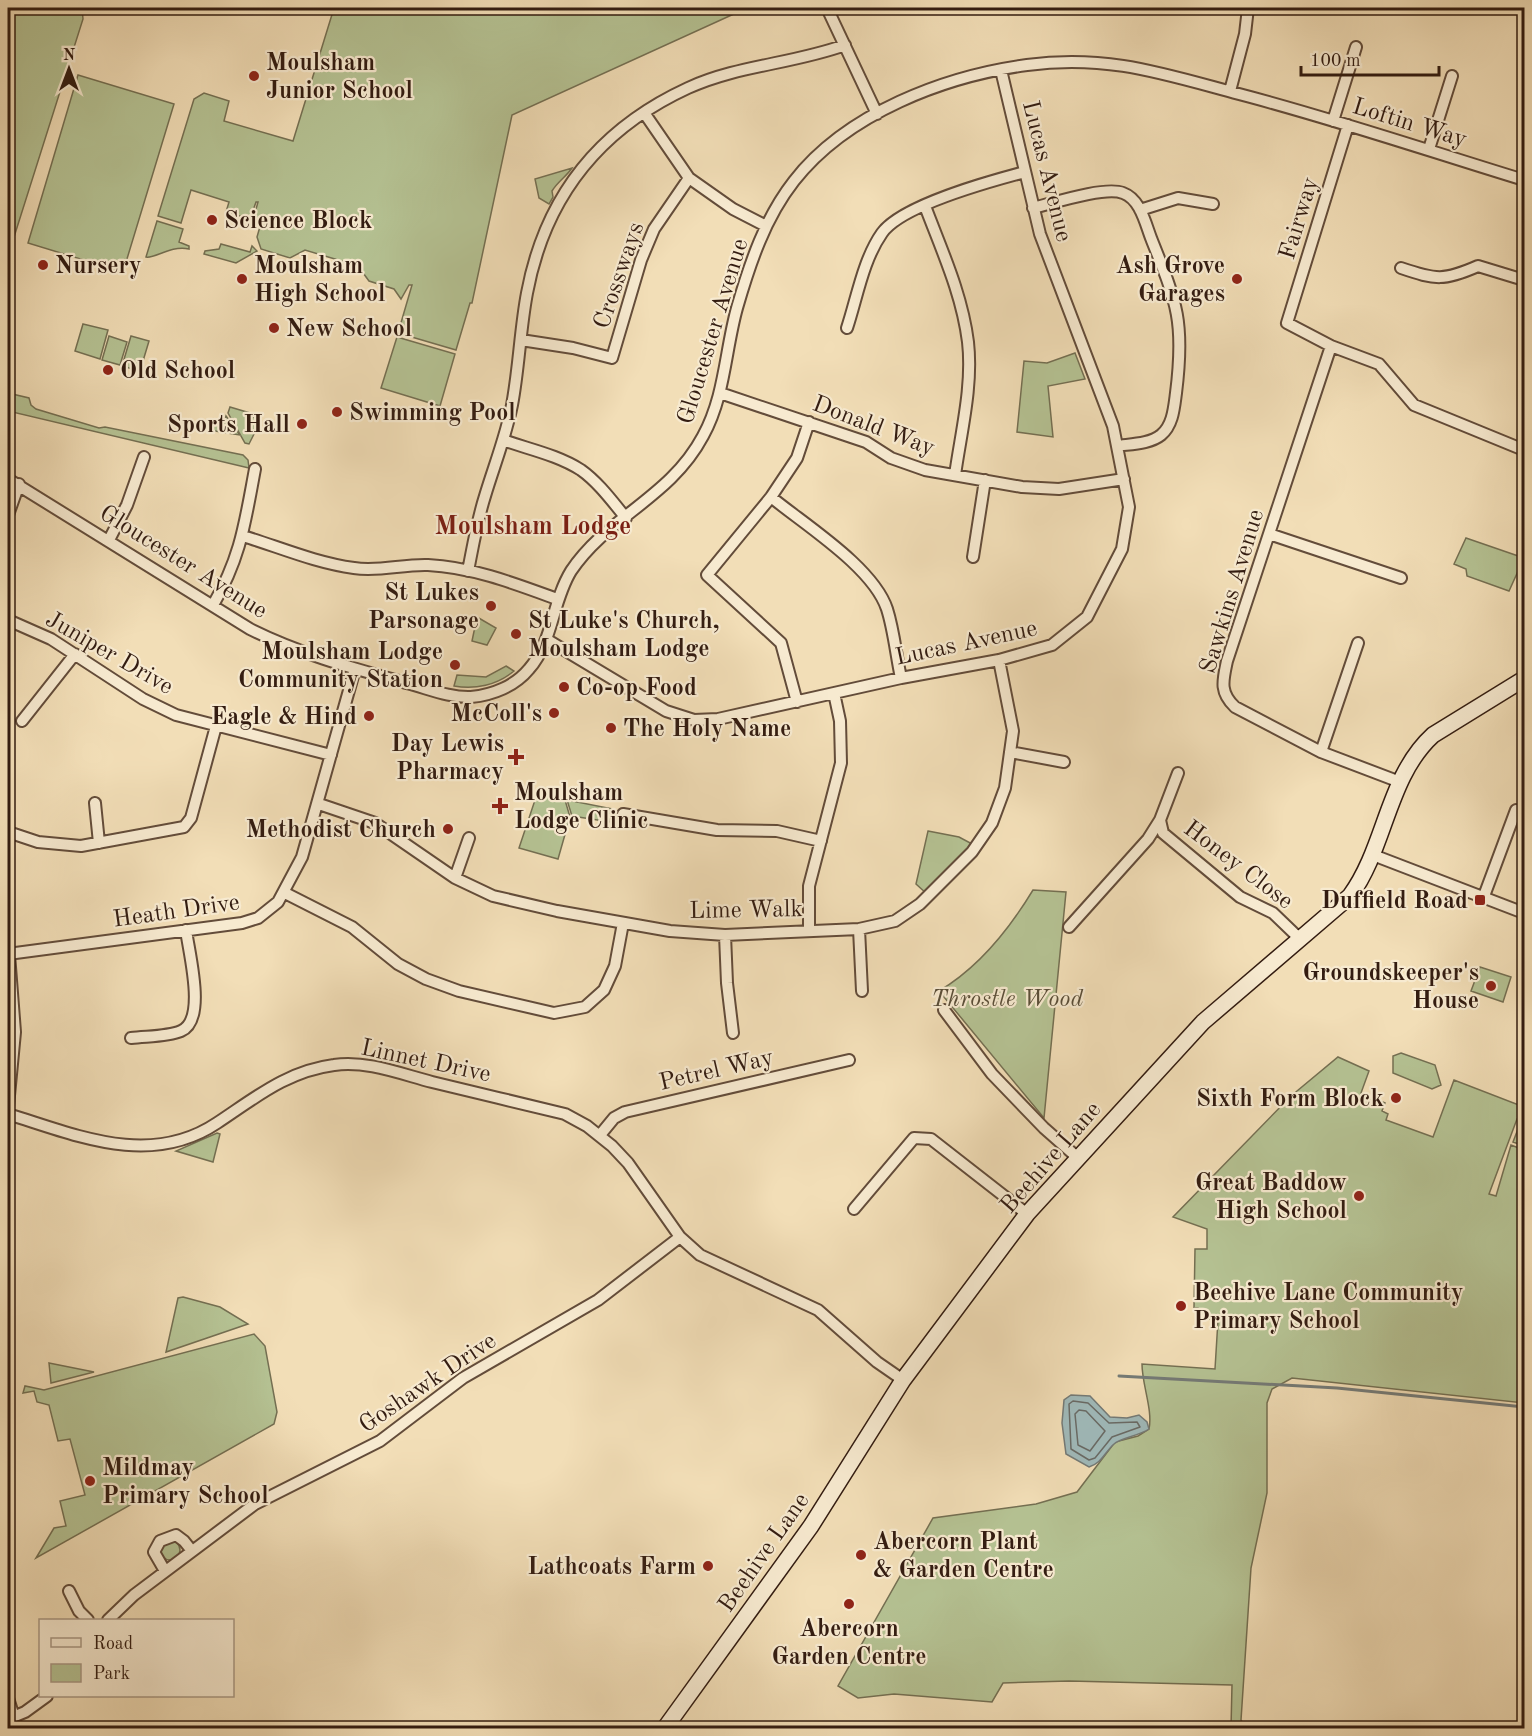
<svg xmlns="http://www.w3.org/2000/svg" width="1532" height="1736" viewBox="0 0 1532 1736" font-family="'Old Standard TT',serif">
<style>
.green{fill:#b5c293;stroke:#746f52;stroke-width:1.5}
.water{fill:#9fb9b9;stroke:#747a76;stroke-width:1.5}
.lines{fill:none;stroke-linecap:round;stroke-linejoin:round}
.shore{stroke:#696a65;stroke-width:1.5}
.stream{stroke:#747a76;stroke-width:3}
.minor-casing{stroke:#634c3a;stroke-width:14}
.secondary-casing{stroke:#331c11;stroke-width:18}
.minor{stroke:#f7ead0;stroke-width:10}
.secondary{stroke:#f7ead0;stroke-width:15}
.poi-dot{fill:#8f2418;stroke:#f7ead0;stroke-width:2}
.labels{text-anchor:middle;stroke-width:4.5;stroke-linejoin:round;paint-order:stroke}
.poi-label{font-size:24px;font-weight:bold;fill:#331c11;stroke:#f7ead0;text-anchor:start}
.street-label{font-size:24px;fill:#331c11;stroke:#f7ead0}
.park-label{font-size:24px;font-style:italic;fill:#5a4e38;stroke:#f7ead0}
.neighbourhood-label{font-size:26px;font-weight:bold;fill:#7a1f14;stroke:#f7ead0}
</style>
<rect width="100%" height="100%" fill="#f2deb7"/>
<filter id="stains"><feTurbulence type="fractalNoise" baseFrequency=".00333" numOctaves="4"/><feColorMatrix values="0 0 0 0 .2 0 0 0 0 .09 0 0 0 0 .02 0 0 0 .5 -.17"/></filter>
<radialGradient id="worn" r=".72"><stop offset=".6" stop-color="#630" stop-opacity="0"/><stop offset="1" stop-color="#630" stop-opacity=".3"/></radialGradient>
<path class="green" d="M 8,8 L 82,8 L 83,19 L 8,256 Z
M 334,8 L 747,8 L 512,115 L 472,303 L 470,303 L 456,350 L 398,333 L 412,285 L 409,285 L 401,299 L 394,289 L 369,281 L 358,266 L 305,250 L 290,258 L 261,249 L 257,237 L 261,223 L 253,220 L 258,202 L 256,202 L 250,219 L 226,212 L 229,202 L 191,190 L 181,223 L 158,216 L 194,99 L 204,93 L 229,101 L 224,121 L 293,141 Z
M 78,75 L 174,104 L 123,272 L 28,243 Z
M 572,168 C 566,177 558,181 552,191 L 553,197 L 549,204 L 539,198 L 535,179 Z
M 157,221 L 183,229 L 179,242 L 189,246 L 189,249 C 170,245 155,259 146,257 Z
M 221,244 L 250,252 L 252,246 L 257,251 L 236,263 L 204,254 L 205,251 L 219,249 Z
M 83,324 L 108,330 L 100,359 L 75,351 Z
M 109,336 L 127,342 L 120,365 L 102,360 Z
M 131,336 L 149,341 L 140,371 L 122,366 Z
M 397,337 L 455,354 L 440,406 L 381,388 Z
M 1075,353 L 1085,379 L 1048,386 L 1053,437 L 1017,432 L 1024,361 L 1047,363 Z
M 8,393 L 29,398 L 31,405 L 36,409 L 99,428 L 105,427 L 243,455 L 248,460 L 249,468 L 8,411 Z
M 230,407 L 250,413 L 255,418 L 256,430 L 249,444 L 245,443 L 228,413 Z
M 226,416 L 240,435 L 209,430 L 207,427 L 225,420 Z
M 1466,538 L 1524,558 L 1509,591 L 1467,576 L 1466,569 L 1454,564 Z
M 477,617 L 496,628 L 487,645 L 472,641 Z
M 506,666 L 514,671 C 497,685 475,690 454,686 L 457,675 L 486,677 Z
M 537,794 L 565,800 L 570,817 L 558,859 L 519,848 Z
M 567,800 L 613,809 L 610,822 L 572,816 Z
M 928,831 L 959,837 L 974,845 L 927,894 L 916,884 Z
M 1033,890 L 1066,892 L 1044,1118 L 939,991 C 978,968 1010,928 1033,890 Z
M 1480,967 L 1511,977 L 1503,1002 L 1471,991 Z
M 1401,1053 L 1435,1065 L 1441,1085 L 1432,1089 L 1393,1073 L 1393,1056 Z
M 1338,1057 L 1369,1071 L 1361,1093 L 1385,1103 L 1382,1111 L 1388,1114 L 1386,1120 L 1433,1137 L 1454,1080 L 1524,1107 L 1524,1146 L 1513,1142 L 1521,1121 L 1517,1119 L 1489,1194 L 1496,1196 L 1511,1145 L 1524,1150 L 1524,1403 L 1292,1378 L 1272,1389 L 1267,1403 L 1267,1493 L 1251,1568 L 1241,1720 L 1246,1728 L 1231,1728 L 1232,1685 L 1069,1681 L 1003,1683 L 992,1702 L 894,1694 L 858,1698 L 838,1686 L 933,1518 L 1036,1504 L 1077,1492 L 1115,1442 L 1138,1436 L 1149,1429 C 1153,1410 1142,1385 1142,1364 L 1215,1369 L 1218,1320 L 1208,1319 L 1198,1308 L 1194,1308 L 1195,1249 L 1207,1249 L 1207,1229 L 1173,1217 L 1291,1096 Z
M 217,1133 L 220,1134 L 213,1162 L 176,1151 Z
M 183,1297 L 220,1307 L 248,1324 L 166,1352 L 178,1298 Z
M 254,1334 L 265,1346 L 277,1412 L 274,1424 L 36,1558 L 54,1528 L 66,1526 L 60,1501 L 85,1495 L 70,1439 L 58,1441 L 49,1405 L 37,1402 L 34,1391 L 23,1393 L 25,1386 L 44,1390 Z
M 49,1363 L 94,1372 L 51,1383 Z
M160 1550a10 10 0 1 1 20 0a10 10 0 1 1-20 0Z"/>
<path class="water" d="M 1071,1395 L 1090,1396 L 1110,1417 L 1127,1418 L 1139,1415 L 1147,1422 L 1149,1429 C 1139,1436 1120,1438 1114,1444 C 1104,1453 1102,1463 1089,1467 L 1066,1454 L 1062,1423 L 1064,1400 Z"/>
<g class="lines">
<path class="shore" d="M 1073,1401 L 1088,1403 L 1109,1423 L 1137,1422 L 1140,1427 L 1112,1437 L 1095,1458 L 1089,1460 L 1071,1449 L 1069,1404 Z
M 1079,1410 L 1086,1411 L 1105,1431 L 1090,1451 L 1078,1445 L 1075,1414 Z"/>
<path class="stream" d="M 1119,1376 L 1337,1388 L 1524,1407"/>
<g class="minor-casing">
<path id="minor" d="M 827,8 L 877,114
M 1230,91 L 1245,34 L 1248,8
M 645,114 L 689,178 L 733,209 L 766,226
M 1333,121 L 1356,47
M 1348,125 L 1287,323 L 1331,346 L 1379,364 L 1414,405 L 1524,450
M 1429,149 L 1452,76
M 925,206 C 942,251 962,294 968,342 C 973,386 961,432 955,475
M 1033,208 C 1053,203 1105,186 1123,193 C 1140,199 1145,222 1151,238 C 1177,303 1185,322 1176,393 C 1174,408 1173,425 1161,435 C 1150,444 1130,444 1117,446
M 1140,210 L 1178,198 L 1213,204
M 1401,268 C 1436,280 1444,281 1478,266 L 1524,280
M 847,328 C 857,298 863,260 882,233 C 902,205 991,181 1025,172
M 521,340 L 573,348 L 612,358 L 641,260 L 654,229 L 689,178
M 1331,346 L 1227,661 C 1223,680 1219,692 1235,707 L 1321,752 L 1400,782
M 720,393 L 866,442 L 891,458 L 925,470 L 1022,487 L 1059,489 L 1124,479
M 503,440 C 528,449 558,455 581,470 C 598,482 612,501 626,518
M 8,479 L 250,629 C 300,654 352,668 406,683 C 427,688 449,698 471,697 C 493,695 515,686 529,669 C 553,642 552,602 571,571 C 608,516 670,498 703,436 C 725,396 725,351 737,308 C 750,263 765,218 794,181 C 847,113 945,76 1027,65 C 1107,54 1164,74 1239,94 C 1335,119 1429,151 1524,180
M 771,497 C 805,525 873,567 887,609 C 894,631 896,655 901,678
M 8,515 L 19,484
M 1269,534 L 1401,578
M 243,536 C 279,547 316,563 354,568 C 379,572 403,564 428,565 C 472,567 516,584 557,599
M 109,540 L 127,505 L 144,457
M 973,557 L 985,480
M 468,571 C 473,546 477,521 485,496 C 494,466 506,436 512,405 C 519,368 520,330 527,293 C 545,197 599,129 688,88 C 738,65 793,64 845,45
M 213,605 C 241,557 245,522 255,469
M 8,620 L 51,639 L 143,699 L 176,715 L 331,755
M 546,639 L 666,711 L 694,720 L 718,719 L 901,678 L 999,660 L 1052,645 L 1087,617 L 1122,549 L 1129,507 L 1113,426 L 1040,234 L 1001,70
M 797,702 L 781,643 L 707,575 L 771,497 L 797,458 L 809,422
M 22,721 L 75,654
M 1010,752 L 1064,762
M 1321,752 L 1358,643
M 1178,773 L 1160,820 L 1163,833 L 1240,897 L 1273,913 L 1299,938
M 95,803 L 99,843
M 319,804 L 375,823 L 455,878 L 493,896 L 557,911 L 670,931 L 725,935 L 859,929 L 895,921 L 920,904 L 972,852 L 992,823 L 1005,788 L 1013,731 L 999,660
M 623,814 L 717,830 L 777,831 L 821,841
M 8,832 L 38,842 L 81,846 L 184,827 L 191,818 L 216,726
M 1373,855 L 1524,913
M 455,878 L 469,838
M 285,893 L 352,927 L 398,964 L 426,979 L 459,991 L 554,1013 L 585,1007 L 604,990 L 615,966 L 623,923
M 1484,896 L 1516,810
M 1069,927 L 1148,839 L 1160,820
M 809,929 L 809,886 L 841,763 L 840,721 L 834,693
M 859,929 L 862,991
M 725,935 L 727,983 L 733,1033
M 8,954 L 242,923 L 258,918 L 278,902 L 302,857 L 355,669
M 944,1010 L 992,1074 L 1044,1128 L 1078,1158
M 131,1038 C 146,1036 167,1037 181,1031 C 207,1020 189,954 186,930
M 8,1106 L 15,1032 L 9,954
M 8,1114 C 76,1135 150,1168 217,1123 C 255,1098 287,1071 334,1065 C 366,1060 401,1074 432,1082 C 476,1093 521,1103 565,1114 L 587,1126 L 612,1146 L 628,1163 L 680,1237 L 700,1255 L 818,1310 L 877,1362 L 903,1380
M 600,1135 L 614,1118 L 625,1112 L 849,1060
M 854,1209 L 914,1138 L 931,1139 L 1027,1214
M 165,1571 L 154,1552 L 160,1541 L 176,1535 L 184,1541 L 192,1551
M 69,1591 L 79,1611 L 88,1620
M 108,1620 L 134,1595 L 255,1504 L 380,1441 L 463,1378 L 598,1300 L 680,1237
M 8,1698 L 14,1717
M 8,1719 L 25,1712 L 47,1696"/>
</g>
<g class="secondary-casing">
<path id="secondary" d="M 665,1728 L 811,1526 L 903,1380 L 1027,1214 L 1203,1022 L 1350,896 C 1386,847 1387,777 1433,735 L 1524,679"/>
</g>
<use href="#minor" class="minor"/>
<use href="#secondary" class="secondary"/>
</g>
<g class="poi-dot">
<circle cx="254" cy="76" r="6"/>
<circle cx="212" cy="220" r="6"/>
<circle cx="43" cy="265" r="6"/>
<circle cx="242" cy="279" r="6"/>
<circle cx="1237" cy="279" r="6"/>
<circle cx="274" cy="328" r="6"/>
<circle cx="108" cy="370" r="6"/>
<circle cx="337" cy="412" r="6"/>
<circle cx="302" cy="424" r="6"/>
<circle cx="491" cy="606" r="6"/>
<circle cx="516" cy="634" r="6"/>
<circle cx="455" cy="665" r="6"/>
<circle cx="564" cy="687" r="6"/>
<circle cx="554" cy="713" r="6"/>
<circle cx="369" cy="716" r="6"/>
<circle cx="611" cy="728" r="6"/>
<path d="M513 748h6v6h6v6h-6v6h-6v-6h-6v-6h6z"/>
<path d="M497 797h6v6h6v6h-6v6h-6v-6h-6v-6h6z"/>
<circle cx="448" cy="829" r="6"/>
<rect x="1474" y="894" width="12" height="12" rx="3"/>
<circle cx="1491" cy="986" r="6"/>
<circle cx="1396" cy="1098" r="6"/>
<circle cx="1359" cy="1196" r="6"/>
<circle cx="1181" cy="1306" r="6"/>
<circle cx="90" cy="1481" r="6"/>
<circle cx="861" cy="1555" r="6"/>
<circle cx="708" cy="1566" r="6"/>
<circle cx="849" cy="1604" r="6"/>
</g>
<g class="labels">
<g class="poi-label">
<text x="266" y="70">Moulsham<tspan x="266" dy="28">Junior School</tspan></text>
<text x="224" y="228">Science Block</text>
<text x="55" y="273">Nursery</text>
<text x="254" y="273">Moulsham<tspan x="254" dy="28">High School</tspan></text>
<text x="1225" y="273" text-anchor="end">Ash Grove<tspan x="1225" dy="28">Garages</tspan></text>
<text x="286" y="336">New School</text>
<text x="120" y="378">Old School</text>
<text x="349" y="420">Swimming Pool</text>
<text x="290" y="432" text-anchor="end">Sports Hall</text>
<text x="479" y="600" text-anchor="end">St Lukes<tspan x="479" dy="28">Parsonage</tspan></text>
<text x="528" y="628">St Luke's Church,<tspan x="528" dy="28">Moulsham Lodge</tspan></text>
<text x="443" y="659" text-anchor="end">Moulsham Lodge<tspan x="443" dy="28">Community Station</tspan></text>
<text x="576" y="695">Co-op Food</text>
<text x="542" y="721" text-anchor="end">McColl's</text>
<text x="357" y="724" text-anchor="end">Eagle &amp; Hind</text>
<text x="623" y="736">The Holy Name</text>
<text x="504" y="751" text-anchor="end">Day Lewis<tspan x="504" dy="28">Pharmacy</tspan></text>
<text x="514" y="800">Moulsham<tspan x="514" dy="28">Lodge Clinic</tspan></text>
<text x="436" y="837" text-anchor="end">Methodist Church</text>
<text x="1468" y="908" text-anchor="end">Duffield Road</text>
<text x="1479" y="980" text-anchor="end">Groundskeeper's<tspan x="1479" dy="28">House</tspan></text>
<text x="1384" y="1106" text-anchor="end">Sixth Form Block</text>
<text x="1347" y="1190" text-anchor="end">Great Baddow<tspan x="1347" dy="28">High School</tspan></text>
<text x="1193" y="1300">Beehive Lane Community<tspan x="1193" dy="28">Primary School</tspan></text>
<text x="102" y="1475">Mildmay<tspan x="102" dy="28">Primary School</tspan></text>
<text x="873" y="1549">Abercorn Plant<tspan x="873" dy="28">&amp; Garden Centre</tspan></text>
<text x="696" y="1574" text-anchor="end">Lathcoats Farm</text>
<text x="849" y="1636" text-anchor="middle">Abercorn<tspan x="849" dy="28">Garden Centre</tspan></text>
</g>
<g class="street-label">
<text transform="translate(1410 122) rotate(17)" y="8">Loftin Way</text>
<text transform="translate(1048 171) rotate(76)" y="8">Lucas Avenue</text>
<text transform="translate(1298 218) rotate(-73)" y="8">Fairway</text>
<text transform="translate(618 275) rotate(-71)" y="8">Crossways</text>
<text transform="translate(712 331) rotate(-73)" y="8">Gloucester Avenue</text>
<text transform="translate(874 425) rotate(21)" y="8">Donald Way</text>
<text transform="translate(184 561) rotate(32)" y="8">Gloucester Avenue</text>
<text transform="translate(1231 591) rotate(-73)" y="8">Sawkins Avenue</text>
<text transform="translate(966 642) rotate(-12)" y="8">Lucas Avenue</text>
<text transform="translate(110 652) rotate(30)" y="8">Juniper Drive</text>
<text transform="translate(1239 864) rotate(37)" y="8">Honey Close</text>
<text transform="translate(746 909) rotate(-1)" y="8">Lime Walk</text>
<text transform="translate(176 910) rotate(-8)" y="8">Heath Drive</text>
<text transform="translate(426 1060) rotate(12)" y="8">Linnet Drive</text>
<text transform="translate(716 1069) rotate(-13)" y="8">Petrel Way</text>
<text transform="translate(1050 1157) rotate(-49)" y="8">Beehive Lane</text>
<text transform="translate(427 1382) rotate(-34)" y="8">Goshawk Drive</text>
<text transform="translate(763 1552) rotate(-55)" y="8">Beehive Lane</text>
</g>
<g class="park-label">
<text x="1007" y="1006">Throstle Wood</text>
</g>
<g class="neighbourhood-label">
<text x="533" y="534">Moulsham Lodge</text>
</g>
</g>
<rect width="1532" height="1736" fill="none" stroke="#f2deb7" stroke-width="30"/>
<rect x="9" y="9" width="1514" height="1718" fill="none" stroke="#331c11" stroke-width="3"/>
<rect x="15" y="15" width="1502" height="1706" fill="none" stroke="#331c11" stroke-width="1.5"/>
<rect x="39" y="1619" width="195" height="78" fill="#f7ead0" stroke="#a99884" stroke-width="1.5"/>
<rect x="51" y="1638" width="30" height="9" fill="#f7ead0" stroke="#a99884" stroke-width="1.5"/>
<text x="93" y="1649" font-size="18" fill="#331c11">Road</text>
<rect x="51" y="1664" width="30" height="18" fill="#b5c293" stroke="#a99884" stroke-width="1.5"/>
<text x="93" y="1679" font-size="18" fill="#331c11">Park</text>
<g transform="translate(69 69)" stroke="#f7ead0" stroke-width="4.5" paint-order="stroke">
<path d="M0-4.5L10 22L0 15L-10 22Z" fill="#331c11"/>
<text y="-9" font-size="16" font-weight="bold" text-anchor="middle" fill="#331c11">N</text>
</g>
<path d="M1301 66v9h138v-9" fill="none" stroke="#331c11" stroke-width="3"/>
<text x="1310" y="66" font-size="18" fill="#331c11" stroke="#f7ead0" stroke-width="4.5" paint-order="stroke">100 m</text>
<rect width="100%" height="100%" filter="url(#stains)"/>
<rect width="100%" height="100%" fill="url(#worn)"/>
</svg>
